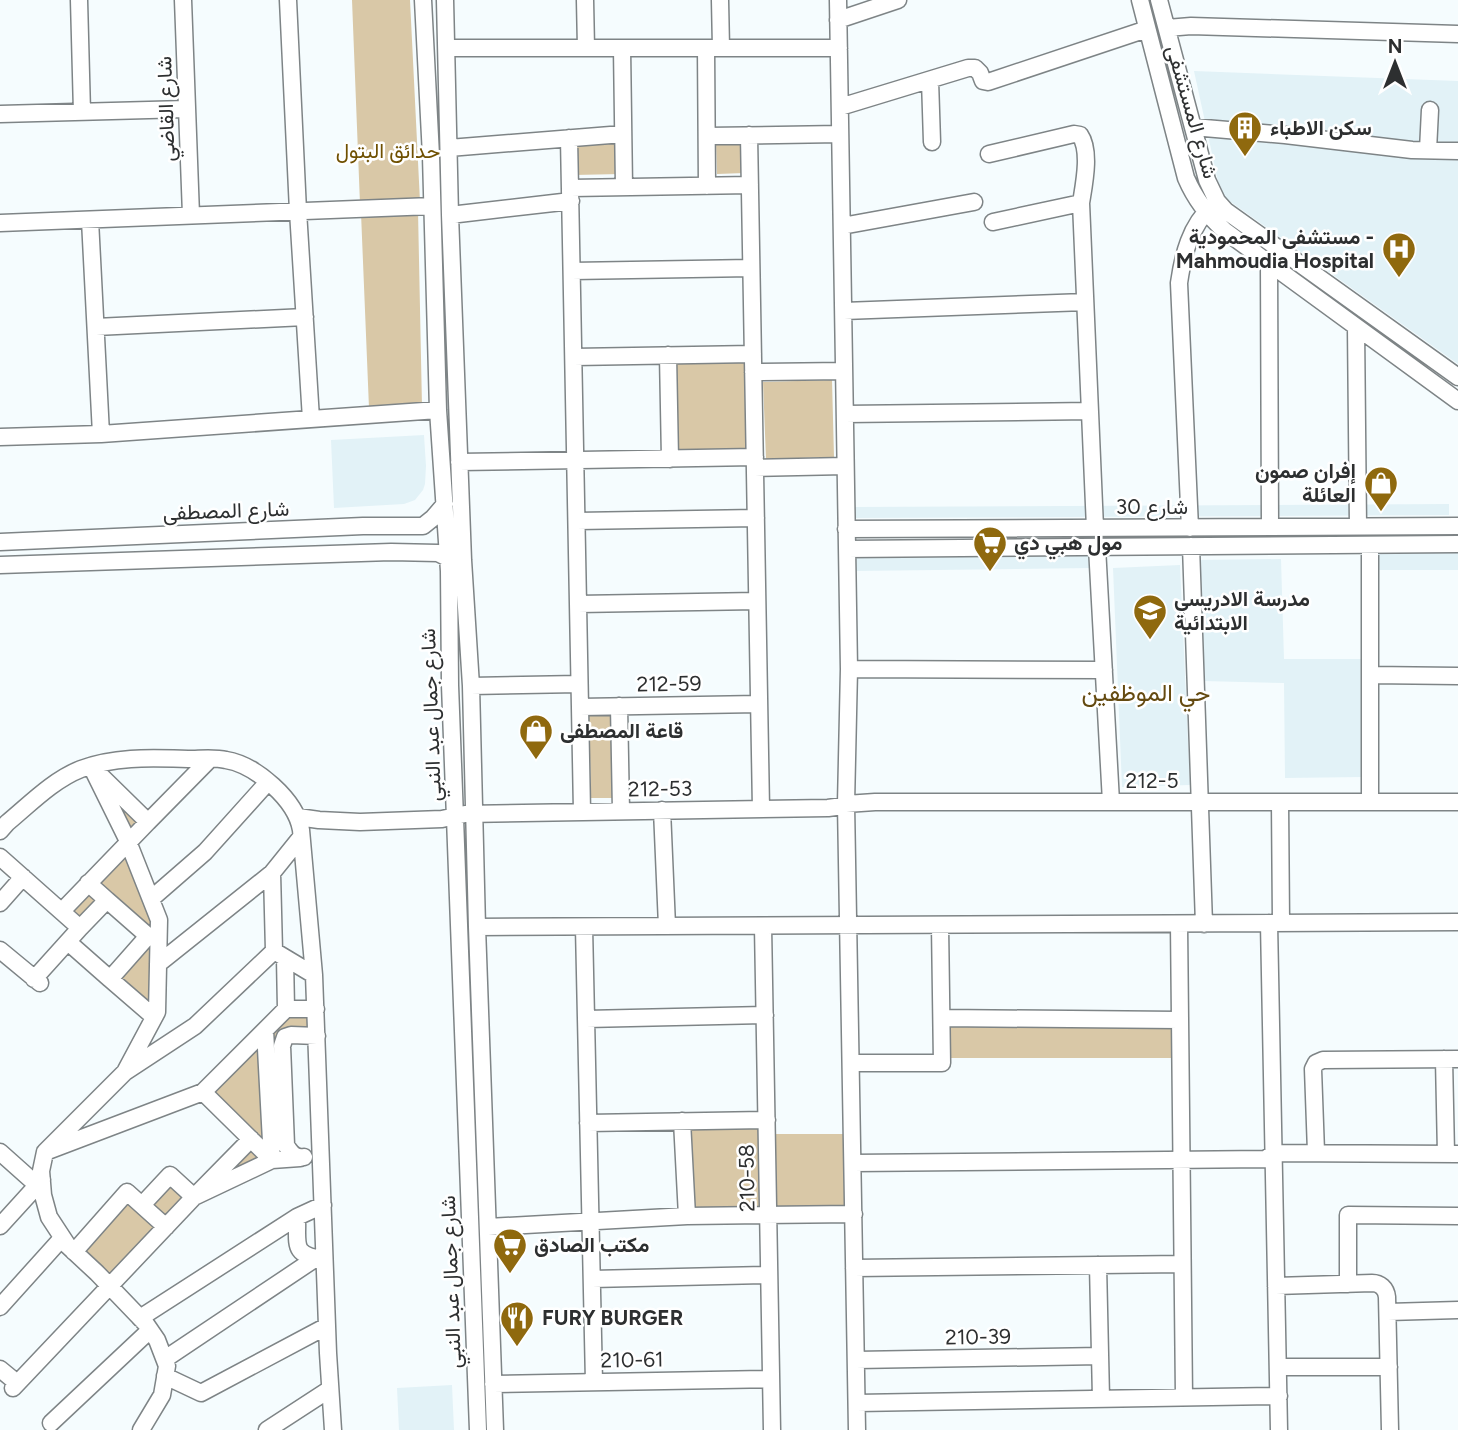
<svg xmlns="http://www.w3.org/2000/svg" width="1458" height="1430" viewBox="0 0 1458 1430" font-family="Figtree,Vazirmatn,sans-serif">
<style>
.built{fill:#e2f2f7}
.green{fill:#d9c8a7}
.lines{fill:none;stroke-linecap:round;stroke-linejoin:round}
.minor-casing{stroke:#7e8486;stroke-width:19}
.minor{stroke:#fff;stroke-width:16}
.labels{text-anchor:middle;stroke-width:5;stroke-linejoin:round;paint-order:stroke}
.street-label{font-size:21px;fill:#2d2f30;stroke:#fff}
.poi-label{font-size:21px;font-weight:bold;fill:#2d2f30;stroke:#fff;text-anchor:start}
.park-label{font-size:21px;fill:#6f5001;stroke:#fff}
.quarter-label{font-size:24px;fill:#644a10;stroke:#fff}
</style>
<rect width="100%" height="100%" fill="#f5fcfe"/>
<path class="built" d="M 1194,71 L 1458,81 L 1458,364 L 1221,195 Z
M 424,435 L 426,466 L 425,484 L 423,490 L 415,500 L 404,504 L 334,508 L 331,440 Z
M 1449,504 L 1449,515 L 853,518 L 853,507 Z
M 1091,553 L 1091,568 L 855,571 L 855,555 Z
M 1376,553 L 1458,553 L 1458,570 L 1376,570 Z
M 1281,559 L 1284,659 L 1362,659 L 1363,777 L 1285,778 L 1284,683 L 1203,681 L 1197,560 Z
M 1180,565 L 1190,785 L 1122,787 L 1113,568 Z
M 452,1385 L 454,1430 L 399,1430 L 397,1388 Z"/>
<path class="green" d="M 352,0 L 410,0 L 420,202 L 360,204 Z
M 574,140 L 620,140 L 621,174 L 574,175 Z
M 716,142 L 744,142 L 745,173 L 717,174 Z
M 418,211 L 422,406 L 369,408 L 361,213 Z
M 746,359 L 748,451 L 675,453 L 673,361 Z
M 832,380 L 834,457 L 766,459 L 763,382 Z
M 589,712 L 612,712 L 614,798 L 591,798 Z
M 91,766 L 148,822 L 129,842 L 159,924 L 157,1012 L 110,979 L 148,937 L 107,899 L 80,928 L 62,911 L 128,842 Z
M 286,1009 L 316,1009 L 317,1036 L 285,1037 L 291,1154 L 194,1197 L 110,1286 L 74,1252 L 127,1192 L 142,1205 L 170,1175 L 193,1197 L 251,1139 L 203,1092 Z
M 951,1026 L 1172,1026 L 1172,1058 L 951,1058 Z
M 758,1128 L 760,1210 L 692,1212 L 690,1130 Z
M 774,1134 L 846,1134 L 847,1208 L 775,1209 Z"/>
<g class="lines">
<g class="minor-casing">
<path id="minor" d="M 79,0 L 82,112
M 183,0 L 191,215
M 288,0 L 298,211 L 311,419
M 423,0 L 431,156 L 438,410 L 449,571 L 450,685 L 478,1430
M 445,0 L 450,215 L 463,560 L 471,686 L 477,927 L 495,1430
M 585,0 L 586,48
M 720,0 L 721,48
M 838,0 L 849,669 L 846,804 L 857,1430
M 1140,0 L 1186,178 C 1195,199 1208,216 1225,231 L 1458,401
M 1159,0 L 1207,180 L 1217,201 L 1226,211 L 1458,377
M 838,20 L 898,0
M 1167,28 L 1191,26 L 1458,34
M 447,48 L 839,48
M 622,48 L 624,187
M 706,48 L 707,186
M 930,80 L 932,142
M 840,107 L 968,68 L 975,68 L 980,73 L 983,81 L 988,82 L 1147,29
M 0,114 L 186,109
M 1193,127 L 1285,135 L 1412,150 L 1458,151
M 749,135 L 761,809
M 707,136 L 840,134
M 569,138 L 582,811
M 449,148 L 623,134
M 1428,150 L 1430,110
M 989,154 L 1074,134 L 1080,135 C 1091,151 1084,184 1081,203 L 1095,528
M 571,188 L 750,185
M 450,215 L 571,201
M 90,220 L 101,434
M 993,222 L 1081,203
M 0,223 L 432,206
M 842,226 L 974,202
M 1269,263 L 1270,527
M 572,271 L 751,268
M 844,311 L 1085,302
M 96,327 L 305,317
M 1356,327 L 1358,527
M 668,355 L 670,459
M 574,357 L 753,354
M 753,372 L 844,371
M 845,414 L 1090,411
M 0,437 L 101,434 L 438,410
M 459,462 L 755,457
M 755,468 L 845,466
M 577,521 L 756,518
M 1190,528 L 1179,283 C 1183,255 1190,226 1212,206
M 846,529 L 1458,526
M 0,542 L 363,526 L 423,526 L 433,518 L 445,504
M 1370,545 L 1370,801
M 1191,546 L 1204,924
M 1097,547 L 1111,802
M 847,549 L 1458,544
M 0,565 L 391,552 L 438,553 L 448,558 L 455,559
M 578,604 L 757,601
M 849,669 L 1104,670
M 1370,675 L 1458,676
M 471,686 L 579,684
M 619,706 L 621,811
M 580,707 L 759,704
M 91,766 L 127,839 L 159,920 L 157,1012 L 126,1070
M 100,775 L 148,822 L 210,759
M 1280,802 L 1281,923
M 662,810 L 667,926
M 298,817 L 319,820 L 360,822 L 442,819 L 465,814 L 828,808 L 843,806 L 846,804 L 875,802 L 1458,802
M 0,831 L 7,823 C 30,804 53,780 81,769 C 116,756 152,758 188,759 C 200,759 214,757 226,760 C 256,765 296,800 301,830 L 314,975 L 328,1353 L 333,1430
M 301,837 L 272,873 L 274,951 L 314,975
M 0,857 L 80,928 L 34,979
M 151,899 L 205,852 L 268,782
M 0,903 L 23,877
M 62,911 L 148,822
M 1269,923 L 1279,1430
M 1179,924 L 1184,1397
M 763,926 L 772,1430
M 477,927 L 1458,922
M 584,927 L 594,1382
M 80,928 L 107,900 L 88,883
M 68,942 L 110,979 L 148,936 L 107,900
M 0,950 L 40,983
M 285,958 L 286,1009 L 316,1009
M 158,964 L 272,873
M 110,979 L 154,1017
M 286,1009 L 203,1092 L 272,1160 L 300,1158
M 942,1018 L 1179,1020
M 586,1019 L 765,1015
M 1444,1059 L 1446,1154
M 851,1063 L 942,1063 L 940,925
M 203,1092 L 45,1152 L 125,1072 L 195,1026 L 274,951
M 682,1121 L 687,1216
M 588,1123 L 767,1120
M 0,1152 L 37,1185
M 45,1152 L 41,1171 L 43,1195 L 49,1217 L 68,1246 L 97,1273 L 146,1324 L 157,1340 L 167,1366 L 162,1395 L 141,1430
M 1316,1152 L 1313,1069 L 1316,1063 L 1323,1060 L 1458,1059
M 304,1157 C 295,1159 290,1152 286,1145 L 282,1046 L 285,1037 L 291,1035 L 317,1036
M 853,1163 L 1266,1159 L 1273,1153 L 1458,1154
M 142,1205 L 170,1175 L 194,1197 L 272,1160 L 265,1030
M 323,1205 L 297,1217 C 298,1244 291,1255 323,1259
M 0,1226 L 42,1180
M 488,1227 L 687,1216 L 854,1214
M 74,1252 L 127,1192 L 166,1227
M 1098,1265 L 1101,1398
M 854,1268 L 1182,1264
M 592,1279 L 769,1275
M 1348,1284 L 1348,1215 L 1458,1216
M 1276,1286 L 1372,1283 C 1380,1283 1386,1288 1387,1297 L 1390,1430
M 0,1307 L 62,1238
M 1388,1312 L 1458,1310
M 140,1318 L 297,1217
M 165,1359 L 316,1258
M 856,1360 L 1100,1356
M 1278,1367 L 1389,1367
M 0,1369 L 17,1383
M 165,1376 L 201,1393 L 327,1326
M 493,1384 L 771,1379
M 13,1388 L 194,1197 L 251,1139
M 857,1403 L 1279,1396
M 51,1423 L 150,1330
M 267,1430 L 330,1389"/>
</g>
<use href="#minor" class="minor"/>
</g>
<defs>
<g id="building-pin" transform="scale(1.75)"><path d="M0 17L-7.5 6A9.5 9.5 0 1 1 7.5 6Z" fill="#8f690e" stroke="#fff"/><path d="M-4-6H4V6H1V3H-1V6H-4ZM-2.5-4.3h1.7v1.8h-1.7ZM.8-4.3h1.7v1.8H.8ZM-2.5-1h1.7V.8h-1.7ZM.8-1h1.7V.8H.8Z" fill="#fff"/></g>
<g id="hospital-pin" transform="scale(1.75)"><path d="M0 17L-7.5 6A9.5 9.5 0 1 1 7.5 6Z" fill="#8f690e" stroke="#fff"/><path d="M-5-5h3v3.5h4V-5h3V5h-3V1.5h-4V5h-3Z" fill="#fff"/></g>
<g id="shop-pin" transform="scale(1.75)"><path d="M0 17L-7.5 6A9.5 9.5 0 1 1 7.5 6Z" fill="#8f690e" stroke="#fff"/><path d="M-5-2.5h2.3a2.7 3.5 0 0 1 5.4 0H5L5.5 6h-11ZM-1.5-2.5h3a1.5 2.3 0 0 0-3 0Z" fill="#fff"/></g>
<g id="supermarket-pin" transform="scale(1.75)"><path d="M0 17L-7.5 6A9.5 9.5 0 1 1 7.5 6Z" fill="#8f690e" stroke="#fff"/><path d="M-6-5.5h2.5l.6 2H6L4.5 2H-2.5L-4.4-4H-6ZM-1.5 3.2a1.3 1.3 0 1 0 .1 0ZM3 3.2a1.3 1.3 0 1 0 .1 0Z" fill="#fff"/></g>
<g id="school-pin" transform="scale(1.75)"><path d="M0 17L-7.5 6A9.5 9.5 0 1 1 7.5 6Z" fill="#8f690e" stroke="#fff"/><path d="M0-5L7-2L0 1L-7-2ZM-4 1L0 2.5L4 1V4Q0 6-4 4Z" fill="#fff"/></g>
<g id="restaurant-pin" transform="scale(1.75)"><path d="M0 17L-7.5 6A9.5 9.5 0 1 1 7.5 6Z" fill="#8f690e" stroke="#fff"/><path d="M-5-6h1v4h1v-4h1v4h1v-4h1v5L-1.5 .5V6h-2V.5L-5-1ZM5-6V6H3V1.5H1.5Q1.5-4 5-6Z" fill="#fff"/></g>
</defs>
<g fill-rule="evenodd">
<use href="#building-pin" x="1245" y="128"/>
<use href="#hospital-pin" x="1399" y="249"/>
<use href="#shop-pin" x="1381" y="483"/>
<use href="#supermarket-pin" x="990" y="543"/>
<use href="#school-pin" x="1150" y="611"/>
<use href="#shop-pin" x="536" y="731"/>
<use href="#supermarket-pin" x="510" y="1245"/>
<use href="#restaurant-pin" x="517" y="1318"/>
</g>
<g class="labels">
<g class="street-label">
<text transform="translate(166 109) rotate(-92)" y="7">شارع القاضي</text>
<text transform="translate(1192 112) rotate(74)" y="7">شارع المستشفى</text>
<text x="1152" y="514">شارع 30</text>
<text transform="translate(226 511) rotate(-2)" y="7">شارع المصطفى</text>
<text transform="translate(669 684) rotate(-1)" y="7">212-59</text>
<text transform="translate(431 715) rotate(-92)" y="7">شارع جمال عبد النبي</text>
<text x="1152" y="788">212-5</text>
<text transform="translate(660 789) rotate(-1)" y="7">212-53</text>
<text transform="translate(747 1178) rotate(-91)" y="7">210-58</text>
<text transform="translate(451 1282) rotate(-92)" y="7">شارع جمال عبد النبي</text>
<text transform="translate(978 1337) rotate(-1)" y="7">210-39</text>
<text transform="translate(632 1360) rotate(-1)" y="7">210-61</text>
</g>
<g class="poi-label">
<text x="1270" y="135">سكن الاطباء</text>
<text x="1374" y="244" text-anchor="end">مستشفى المحمودية -<tspan x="1374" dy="24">Mahmoudia Hospital</tspan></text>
<text x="1356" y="478" text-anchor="end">إفران صمون<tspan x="1356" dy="24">العائلة</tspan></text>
<text x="1014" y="550">مول هبي دي</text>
<text x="1174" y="606">مدرسة الادريسي<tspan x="1174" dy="24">الابتدائية</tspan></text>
<text x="560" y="738">قاعة المصطفى</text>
<text x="534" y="1252">مكتب الصادق</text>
<text x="542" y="1325">FURY BURGER</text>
</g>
<g class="park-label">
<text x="388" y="158">حدائق البتول</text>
</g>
<g class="quarter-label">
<text x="1146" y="701">حي الموظفين</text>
</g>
</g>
<g transform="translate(1395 63)" stroke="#ffffff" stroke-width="5" paint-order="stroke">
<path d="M0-5L12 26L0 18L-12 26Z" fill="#2d2f30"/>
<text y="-10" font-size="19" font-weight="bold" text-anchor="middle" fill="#2d2f30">N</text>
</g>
</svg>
